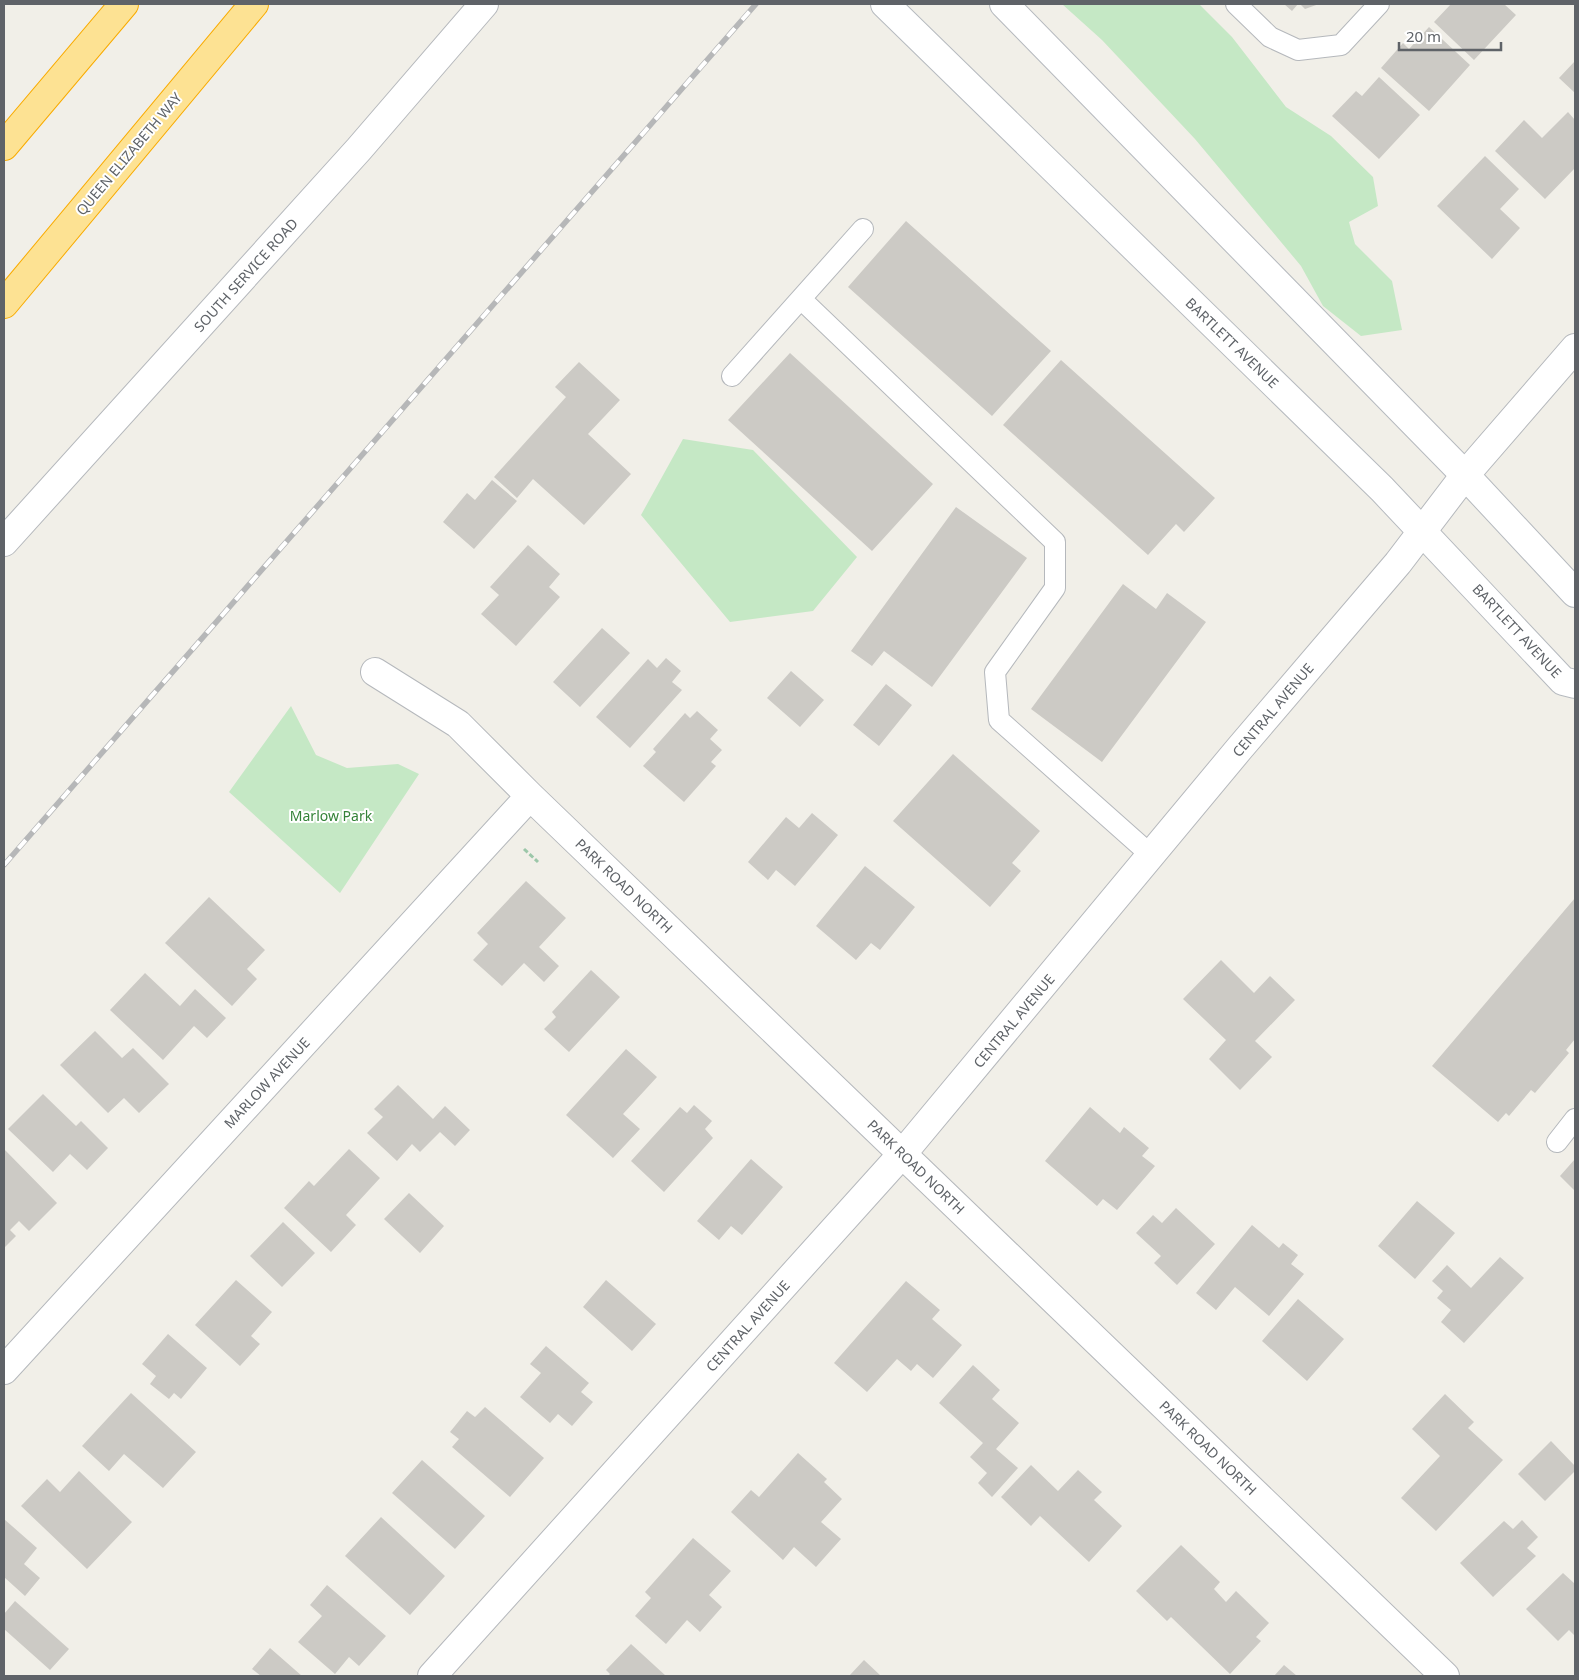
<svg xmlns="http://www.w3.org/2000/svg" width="1579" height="1680" viewBox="0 0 1579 1680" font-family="'Noto Sans',sans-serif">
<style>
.green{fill:#c5e8c5}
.building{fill:#cccac5}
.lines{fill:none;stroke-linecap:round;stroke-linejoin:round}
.service-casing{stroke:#b5b8bc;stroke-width:22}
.minor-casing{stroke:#b5b8bc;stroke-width:30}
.tertiary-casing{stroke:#b5b8bc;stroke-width:30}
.secondary-casing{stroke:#b6babf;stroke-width:30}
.motorway-casing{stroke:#f9ab00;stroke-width:30}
.path{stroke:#9cc7a9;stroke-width:3;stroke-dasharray:5 2.5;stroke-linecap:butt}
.service{stroke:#fff;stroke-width:20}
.minor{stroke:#fff;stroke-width:28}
.tertiary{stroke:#fff;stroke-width:28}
.secondary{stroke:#fff;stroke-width:28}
.motorway{stroke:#fde293;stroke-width:28}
.rail-casing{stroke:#b6b7b8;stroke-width:5.5}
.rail{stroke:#fff;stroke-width:4;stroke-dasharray:11;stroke-linecap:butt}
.labels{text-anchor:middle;stroke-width:4;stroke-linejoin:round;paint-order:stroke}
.street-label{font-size:14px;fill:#5f6368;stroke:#fff}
.park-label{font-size:14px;fill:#348238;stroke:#fff}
</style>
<rect width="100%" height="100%" fill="#f1efe8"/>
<path class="green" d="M 1062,4 L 1199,4 L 1232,37 L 1286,107 L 1331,136 L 1373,177 L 1378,206 L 1349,222 L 1355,244 L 1392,281 L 1402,330 L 1361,336 L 1323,306 L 1301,266 L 1195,139 L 1102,40 Z
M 683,439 L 753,450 L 857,557 L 813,611 L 730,622 L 641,515 Z
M 291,706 L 316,755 L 347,768 L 398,764 L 419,774 L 340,893 L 229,792 Z"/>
<path class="building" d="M 1284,4 L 1298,4 L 1292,11 Z
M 1300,4 L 1319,4 L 1305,9 Z
M 1451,4 L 1504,4 L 1516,15 L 1474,60 L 1434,22 Z
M 1429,27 L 1470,65 L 1429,111 L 1381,68 L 1403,43 L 1409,49 Z
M 1575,61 L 1575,93 L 1559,78 Z
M 1379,77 L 1420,115 L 1379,159 L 1332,116 L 1356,91 L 1362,96 Z
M 1568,112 L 1575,120 L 1575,168 L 1545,199 L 1495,151 L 1524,120 L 1542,138 Z
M 1485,156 L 1519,189 L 1500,209 L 1520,228 L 1492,259 L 1437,206 Z
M 906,221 L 1051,351 L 992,416 L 848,287 Z
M 790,353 L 933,484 L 872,551 L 728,420 Z
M 1061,360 L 1215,498 L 1184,532 L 1176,524 L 1148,555 L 1003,425 Z
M 579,362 L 620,400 L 588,434 L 631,474 L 584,525 L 533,479 L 517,498 L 494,477 L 566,397 L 555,387 Z
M 492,480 L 517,501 L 474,549 L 443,522 L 467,493 L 475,500 Z
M 956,507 L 1027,558 L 932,687 L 884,651 L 872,666 L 851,651 Z
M 528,545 L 560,574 L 549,587 L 560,597 L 516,646 L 481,614 L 499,595 L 490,587 Z
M 1123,584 L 1156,609 L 1167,593 L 1206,622 L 1102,762 L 1031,709 Z
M 602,628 L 630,653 L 580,707 L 553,682 Z
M 666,658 L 681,671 L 672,682 L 682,690 L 630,748 L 596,717 L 648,659 L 657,668 Z
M 791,671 L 824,700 L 800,727 L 767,698 Z
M 886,684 L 912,705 L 879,746 L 853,725 Z
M 697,711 L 718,730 L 710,739 L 722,750 L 711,762 L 716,766 L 684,802 L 643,766 L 656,752 L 653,749 L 685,713 L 690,718 Z
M 953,754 L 1040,831 L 1012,863 L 1021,871 L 990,907 L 893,821 Z
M 812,813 L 838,835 L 795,886 L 776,870 L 768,880 L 748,862 L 786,817 L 799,828 Z
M 865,866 L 915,907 L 880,950 L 871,943 L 856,960 L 816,926 Z
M 526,881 L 566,918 L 539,947 L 559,966 L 544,982 L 524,963 L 502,986 L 473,960 L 488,944 L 477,933 Z
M 209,897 L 265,950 L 247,969 L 257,979 L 232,1006 L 165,943 Z
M 1575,898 L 1575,1039 L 1566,1050 L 1569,1053 L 1535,1093 L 1531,1090 L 1509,1116 L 1506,1113 L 1498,1122 L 1432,1066 Z
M 1221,960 L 1254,993 L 1270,976 L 1295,1000 L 1255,1041 L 1272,1057 L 1240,1090 L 1209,1059 L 1226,1040 L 1183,999 Z
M 591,970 L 620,997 L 569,1052 L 544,1029 L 556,1017 L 552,1012 Z
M 145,973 L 180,1006 L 195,989 L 226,1018 L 207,1038 L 194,1026 L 163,1060 L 110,1010 Z
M 95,1031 L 122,1058 L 133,1048 L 169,1084 L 139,1113 L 124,1098 L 108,1113 L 60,1065 Z
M 626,1049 L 657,1077 L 623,1114 L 640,1129 L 613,1158 L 566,1115 Z
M 398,1085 L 433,1119 L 445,1106 L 470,1130 L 455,1146 L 440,1132 L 420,1152 L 412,1144 L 397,1161 L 367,1133 L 383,1117 L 374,1109 Z
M 43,1094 L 76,1126 L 81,1121 L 108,1148 L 87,1170 L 70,1154 L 53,1172 L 8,1129 Z
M 694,1105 L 712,1121 L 705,1129 L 713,1138 L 664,1192 L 631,1161 L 680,1107 L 687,1113 Z
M 1090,1107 L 1120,1133 L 1124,1127 L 1149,1148 L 1142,1156 L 1155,1166 L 1117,1210 L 1103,1199 L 1097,1206 L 1045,1161 Z
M 4,1149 L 57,1203 L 29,1231 L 19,1221 L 10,1230 L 16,1236 L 4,1248 Z
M 349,1149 L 380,1178 L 346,1215 L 356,1225 L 331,1252 L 284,1208 L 309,1181 L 314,1186 Z
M 751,1159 L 783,1187 L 742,1235 L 731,1226 L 719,1240 L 697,1221 Z
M 1575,1159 L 1575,1191 L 1560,1176 Z
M 409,1193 L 444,1226 L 420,1253 L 384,1219 Z
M 1417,1201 L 1455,1233 L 1415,1279 L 1378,1246 Z
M 1176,1208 L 1215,1244 L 1177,1285 L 1154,1263 L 1161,1256 L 1136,1233 L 1153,1215 L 1162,1223 Z
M 283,1222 L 315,1253 L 282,1287 L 250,1256 Z
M 1252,1225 L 1279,1248 L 1283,1243 L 1298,1255 L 1291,1264 L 1304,1274 L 1269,1316 L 1235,1287 L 1216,1310 L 1196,1293 Z
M 1500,1257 L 1524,1278 L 1464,1343 L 1441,1322 L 1451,1310 L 1437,1298 L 1443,1291 L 1432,1281 L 1447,1265 L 1471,1288 Z
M 236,1280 L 272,1312 L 251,1336 L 260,1344 L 240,1366 L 195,1325 Z
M 606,1280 L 656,1324 L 632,1351 L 583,1307 Z
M 906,1281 L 940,1310 L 932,1319 L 962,1345 L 933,1378 L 917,1364 L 911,1371 L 897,1359 L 867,1392 L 834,1363 Z
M 1298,1299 L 1344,1339 L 1307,1381 L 1262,1341 Z
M 168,1334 L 207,1368 L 181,1399 L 174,1393 L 169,1399 L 150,1384 L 156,1376 L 142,1364 Z
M 546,1346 L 589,1383 L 581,1392 L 593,1402 L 572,1426 L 558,1414 L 550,1423 L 520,1397 L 541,1373 L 530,1364 Z
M 973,1365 L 1000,1390 L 992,1399 L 1019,1423 L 996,1449 L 1018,1468 L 992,1497 L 978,1483 L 987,1473 L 970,1457 L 983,1443 L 939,1403 Z
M 131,1393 L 196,1452 L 163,1488 L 124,1454 L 109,1471 L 82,1446 Z
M 1445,1394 L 1474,1422 L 1468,1428 L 1503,1460 L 1436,1531 L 1401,1498 L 1440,1456 L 1412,1429 Z
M 485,1407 L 544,1458 L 510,1497 L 452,1447 L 459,1439 L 450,1432 L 467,1411 L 475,1417 Z
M 1551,1441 L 1575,1466 L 1575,1471 L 1545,1501 L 1518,1474 Z
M 798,1453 L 827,1479 L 824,1482 L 842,1499 L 821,1522 L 841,1539 L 816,1567 L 794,1547 L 783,1560 L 731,1512 L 751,1490 L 759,1497 Z
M 422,1460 L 485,1516 L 455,1549 L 392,1493 Z
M 1031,1465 L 1058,1491 L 1078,1470 L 1102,1492 L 1094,1500 L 1122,1526 L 1089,1562 L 1040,1516 L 1031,1526 L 1001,1497 Z
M 79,1471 L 132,1522 L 87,1569 L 21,1506 L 47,1479 L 60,1492 Z
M 381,1517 L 445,1576 L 410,1615 L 345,1556 Z
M 4,1519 L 37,1548 L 24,1564 L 40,1578 L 25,1596 L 4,1577 Z
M 1522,1520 L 1538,1537 L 1527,1548 L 1536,1556 L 1493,1597 L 1460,1563 L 1504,1521 L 1513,1529 Z
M 693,1538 L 731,1571 L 709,1595 L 722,1607 L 700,1632 L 687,1620 L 666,1644 L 635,1616 L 651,1598 L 645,1592 Z
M 1181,1545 L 1220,1582 L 1214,1589 L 1226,1602 L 1236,1591 L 1269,1623 L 1256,1637 L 1261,1641 L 1230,1674 L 1171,1617 L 1167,1621 L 1136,1591 Z
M 1563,1573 L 1575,1584 L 1575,1636 L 1569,1630 L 1558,1641 L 1526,1609 Z
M 327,1585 L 386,1636 L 359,1666 L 349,1657 L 335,1674 L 298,1642 L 322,1616 L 310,1605 Z
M 15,1601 L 69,1649 L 50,1670 L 4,1629 L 4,1614 Z
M 631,1644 L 666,1676 L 608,1676 L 610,1674 L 606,1670 Z
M 270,1648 L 302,1676 L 261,1676 L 252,1669 Z
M 864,1660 L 881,1676 L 849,1676 Z
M 1284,1665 L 1297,1676 L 1274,1676 Z"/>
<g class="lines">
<g class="service-casing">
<path id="service" d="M 1236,4 L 1270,37 L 1298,50 L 1341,45 L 1379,4
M 801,299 L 1055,542 L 1055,588 L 995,672 L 999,720 L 1152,856
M 732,376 L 863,229
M 1557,1142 L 1575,1119"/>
</g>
<g class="minor-casing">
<path id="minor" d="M 375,672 L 458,724 L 530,796 L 1445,1676
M 4,1370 L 530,796
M 432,1676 L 903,1153 L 1239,749 L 1398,563 L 1465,475 L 1575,348"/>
</g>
<g class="tertiary-casing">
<path id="tertiary" d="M 4,542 L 359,149 L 484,4"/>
</g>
<g class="secondary-casing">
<path id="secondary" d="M 885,4 L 1382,489 L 1563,681 L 1575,684
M 1004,4 L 1465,475 L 1575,593"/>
</g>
<g class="motorway-casing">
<path id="motorway" d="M 4,146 L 124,4
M 4,304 L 254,4"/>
</g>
<path class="path" d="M 524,849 L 538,862"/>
<use href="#service" class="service"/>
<use href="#minor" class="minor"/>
<use href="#tertiary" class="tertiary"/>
<use href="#secondary" class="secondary"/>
<use href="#motorway" class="motorway"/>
<g class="rail-casing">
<path id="rail" d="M 4,865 L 756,4"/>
</g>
<use href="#rail" class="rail"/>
</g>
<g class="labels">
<g class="street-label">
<text transform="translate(129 154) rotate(-50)" y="5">QUEEN ELIZABETH WAY</text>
<text transform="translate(246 275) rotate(-48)" y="5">SOUTH SERVICE ROAD</text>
<text transform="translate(1232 343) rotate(44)" y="5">BARTLETT AVENUE</text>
<text transform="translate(1517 631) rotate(47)" y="5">BARTLETT AVENUE</text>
<text transform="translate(1273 710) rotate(-50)" y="5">CENTRAL AVENUE</text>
<text transform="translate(624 886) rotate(44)" y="5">PARK ROAD NORTH</text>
<text transform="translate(1014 1021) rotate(-50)" y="5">CENTRAL AVENUE</text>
<text transform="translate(267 1083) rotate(-47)" y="5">MARLOW AVENUE</text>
<text transform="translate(916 1167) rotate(44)" y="5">PARK ROAD NORTH</text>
<text transform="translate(748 1326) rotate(-48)" y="5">CENTRAL AVENUE</text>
<text transform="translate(1208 1448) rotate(44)" y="5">PARK ROAD NORTH</text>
</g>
<g class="park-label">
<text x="331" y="821">Marlow Park</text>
</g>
</g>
<rect width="1579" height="1680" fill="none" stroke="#5f6368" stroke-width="10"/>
<path d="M1399 42v8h102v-8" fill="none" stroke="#5f6368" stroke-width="2.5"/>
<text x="1406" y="42" font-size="15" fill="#5f6368" stroke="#ffffff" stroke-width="4" paint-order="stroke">20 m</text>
</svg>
